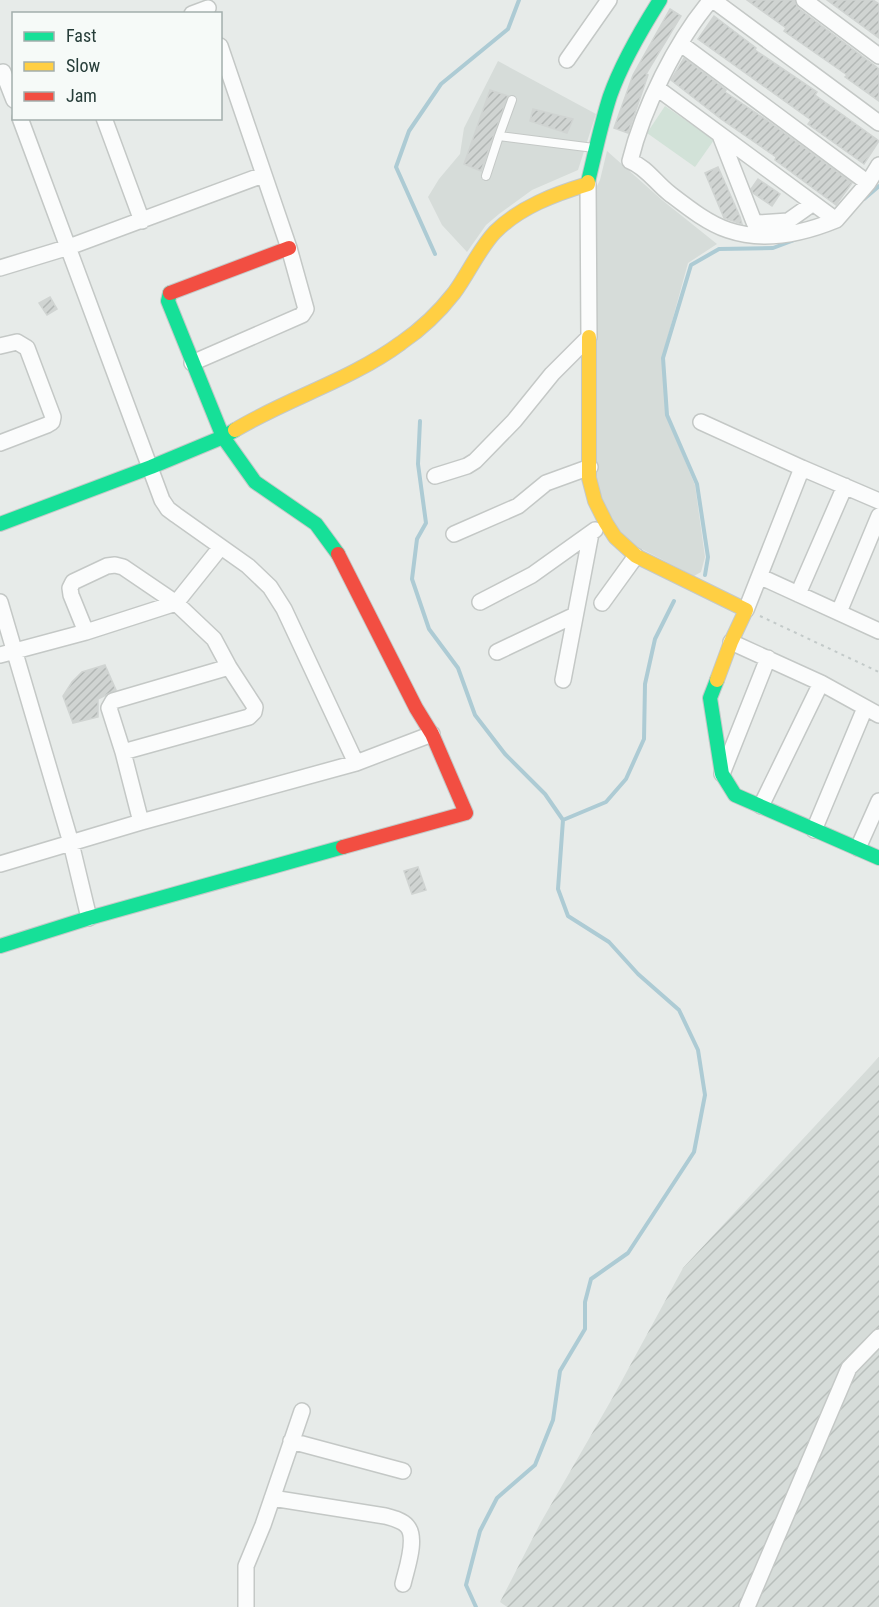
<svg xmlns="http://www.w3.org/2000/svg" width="879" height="1607" viewBox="0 0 879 1607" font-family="'Roboto Condensed',sans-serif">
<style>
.built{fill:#d6dcd9}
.industrial{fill:url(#industrial-furrows)}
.grass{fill:#d2e2d8}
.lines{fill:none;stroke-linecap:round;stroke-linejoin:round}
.stream{stroke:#adcbd4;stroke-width:4}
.building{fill:url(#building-hatch);stroke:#d0d4d2;stroke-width:1.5}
.lane-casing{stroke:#c4c8c6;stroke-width:10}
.street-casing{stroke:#c4c8c6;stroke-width:18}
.fast-casing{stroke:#c4c9c8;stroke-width:16}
.slow-casing{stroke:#c4c9c8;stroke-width:16}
.jam-casing{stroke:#c4c9c8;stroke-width:16}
.path{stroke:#c3cac9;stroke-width:2;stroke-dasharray:3 4.5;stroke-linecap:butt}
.lane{stroke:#fbfcfc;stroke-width:8}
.street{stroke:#fbfcfc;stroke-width:15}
.fast{stroke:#16e098;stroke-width:14}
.slow{stroke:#ffcf43;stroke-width:14}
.jam{stroke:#f24e42;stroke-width:14}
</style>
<defs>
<pattern id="industrial-furrows" width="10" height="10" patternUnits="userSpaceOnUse" patternTransform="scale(1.5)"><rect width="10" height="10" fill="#d6dcd9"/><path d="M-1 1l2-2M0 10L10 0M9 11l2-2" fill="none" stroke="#b8bebb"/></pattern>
<pattern id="building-hatch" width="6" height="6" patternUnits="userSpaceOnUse" patternTransform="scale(1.5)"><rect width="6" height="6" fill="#d0d4d2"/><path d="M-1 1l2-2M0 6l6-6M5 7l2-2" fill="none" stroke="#b2b7b5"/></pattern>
</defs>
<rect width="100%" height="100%" fill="#e7ebe9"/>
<path class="built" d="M 498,61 L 596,114 L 578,170 L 532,190 L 499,214 L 486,225 L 467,252 L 442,225 L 428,197 L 439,179 L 460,154 L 464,128 Z
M 607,151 L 662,200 L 717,244 L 688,263 L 662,358 L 666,415 L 695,485 L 705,557 L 701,572 L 694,576 L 630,543 L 601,508 L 594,481 L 595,190 L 600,180 Z"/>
<path class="industrial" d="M 879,1057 L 879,1607 L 507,1607 L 500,1602 L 541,1522 L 613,1397 L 683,1268 Z"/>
<path class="grass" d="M 665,106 L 714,140 L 695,167 L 647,133 Z"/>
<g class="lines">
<path class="stream" d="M 864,199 L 879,186
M 435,254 L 396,167 L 409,131 L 441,84 L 508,29 L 519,0
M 420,421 L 418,464 L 426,523 L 417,539 L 412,579 L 429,629 L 458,668 L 475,715 L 505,754 L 545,794 L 563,820 L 558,889 L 568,916 L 609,942 L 638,974 L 679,1010 L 698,1050 L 705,1095 L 694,1152 L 628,1253 L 591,1279 L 585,1302 L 585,1329 L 560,1371 L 553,1420 L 535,1465 L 497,1498 L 480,1531 L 466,1585 L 476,1607
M 705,575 L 708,557 L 697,484 L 667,415 L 663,358 L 691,265 L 719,249 L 773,248 L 797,239
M 563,820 L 606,802 L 626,779 L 644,739 L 645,684 L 655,639 L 674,601"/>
</g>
<path class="building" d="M 747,0 L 794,0 L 798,8 L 879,69 L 879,101 L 845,77 L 847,75 L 784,31 L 786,28 Z
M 827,0 L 873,0 L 879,4 L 879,38 Z
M 670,9 L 681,16 L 646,74 L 648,75 L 628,133 L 614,128 L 633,75 Z
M 714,16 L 756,48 L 755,50 L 817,92 L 815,95 L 879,141 L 864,164 L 808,124 L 811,120 L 698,39 Z
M 684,58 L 726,90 L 725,92 L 768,121 L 852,183 L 836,205 L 775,160 L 776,157 L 721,119 L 671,80 Z
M 490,90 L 508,96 L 481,171 L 464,164 Z
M 533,109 L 573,119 L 567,133 L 530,121 Z
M 718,167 L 740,217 L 742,224 L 724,218 L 705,173 Z
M 758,179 L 780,194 L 772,206 L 753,193 L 751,189 Z
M 50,297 L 57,309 L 47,315 L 39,303 Z
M 105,665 L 116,690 L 98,699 L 98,717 L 73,723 L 63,696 L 72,682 L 82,672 Z
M 418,867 L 426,890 L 412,894 L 404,871 Z"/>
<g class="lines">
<g class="lane-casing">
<path id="lane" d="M 499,136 L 512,100
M 486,176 L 499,136 L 594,148"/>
</g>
<g class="street-casing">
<path id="street" d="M 711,0 C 676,41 643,108 630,161 C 646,167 656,183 669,193 C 686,206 707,223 728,230 C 763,242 802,234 836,220
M 713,0 L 879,123
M 804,0 L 879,56
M 192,14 L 208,8
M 681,44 L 868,183
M 567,60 L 609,0
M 3,72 L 14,100
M 657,88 L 836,220 L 868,183 L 879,165
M 20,118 L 162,500 L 168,509 L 176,515 L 248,566 L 270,587 L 284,609 L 356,763
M 104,118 L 142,221
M 720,135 L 754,222 L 758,223 L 788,221 L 812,204
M 0,268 L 69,247 L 263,175
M 0,346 L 17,342 L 27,348 L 53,417 L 52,422 L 47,425 L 0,443
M 192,363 L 302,315 L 306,309 L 289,248 L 220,46
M 701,422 L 802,468
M 435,476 L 467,466 L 475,461 L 514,421 L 552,374 L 589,337 L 588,184
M 454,534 L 518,506 L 546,483 L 590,467
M 761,577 L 879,631
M 798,594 L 845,486
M 0,602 L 71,843 L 89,918
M 480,602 L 532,575 L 595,530
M 602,603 L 636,556
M 746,610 L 802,468 L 879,501
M 839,612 L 879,516
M 86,632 L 71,595 L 70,588 L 73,582 L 107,566 L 115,565 L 123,567 L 176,603 L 214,639 L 229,667 L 255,707 L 254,712 L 249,717 L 123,752
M 731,642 L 821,683 L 879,715
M 497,652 L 575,615
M 0,655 L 86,632 L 176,603 L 220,548
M 563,680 L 591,533
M 722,774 L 768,658
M 761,806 L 821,683
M 141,822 L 123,752 L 109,708 L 113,701 L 229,667
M 814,830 L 865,708
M 858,848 L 879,801
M 0,864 L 141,822 L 356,763 L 432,734
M 291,1441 L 403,1471
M 272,1498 L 385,1516 C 392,1518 402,1520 407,1526 C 418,1538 406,1570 403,1584
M 246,1607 L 246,1566 L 263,1525 L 302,1411
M 747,1607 L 849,1368 L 879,1337"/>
</g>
<g class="fast-casing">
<path id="fast" d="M 588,182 C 595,153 601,124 610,96 C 622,62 641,30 660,0
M 170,293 L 168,301 L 223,437 L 255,482 L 316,524 L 338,554
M 0,524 L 151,467 L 223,437 L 235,430
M 717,680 L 710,698 L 722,774 L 735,795 L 879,858
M 0,946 L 89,918 L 343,847"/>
</g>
<g class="slow-casing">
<path id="slow" d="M 589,337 L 589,478 L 595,501 L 606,523 L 615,537 L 636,556 L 746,610 L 731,642 L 717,680
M 235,430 C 288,398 351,380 401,343 C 420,330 440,311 454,293 C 468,274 479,249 495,232 C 520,207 555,194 588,184 L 588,182"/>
</g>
<g class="jam-casing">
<path id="jam" d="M 170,293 L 289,248
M 338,554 L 416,708 L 432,734 L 466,813 L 343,847"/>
</g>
<path class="path" d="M 760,616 L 879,672"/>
<use href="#lane" class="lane"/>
<use href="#street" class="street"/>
<use href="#fast" class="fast"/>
<use href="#slow" class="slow"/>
<use href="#jam" class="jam"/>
</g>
<rect x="12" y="12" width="210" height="108" fill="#f6faf8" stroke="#a3aeac" stroke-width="1.5"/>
<rect x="24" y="32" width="30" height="9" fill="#16e098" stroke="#a3aeac" stroke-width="1.5"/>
<text x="66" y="42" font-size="18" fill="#263d39">Fast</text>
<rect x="24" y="62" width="30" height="9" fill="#ffcf43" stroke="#a3aeac" stroke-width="1.5"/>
<text x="66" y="72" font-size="18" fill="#263d39">Slow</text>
<rect x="24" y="92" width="30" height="9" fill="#f24e42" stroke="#a3aeac" stroke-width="1.5"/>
<text x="66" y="102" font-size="18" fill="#263d39">Jam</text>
</svg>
